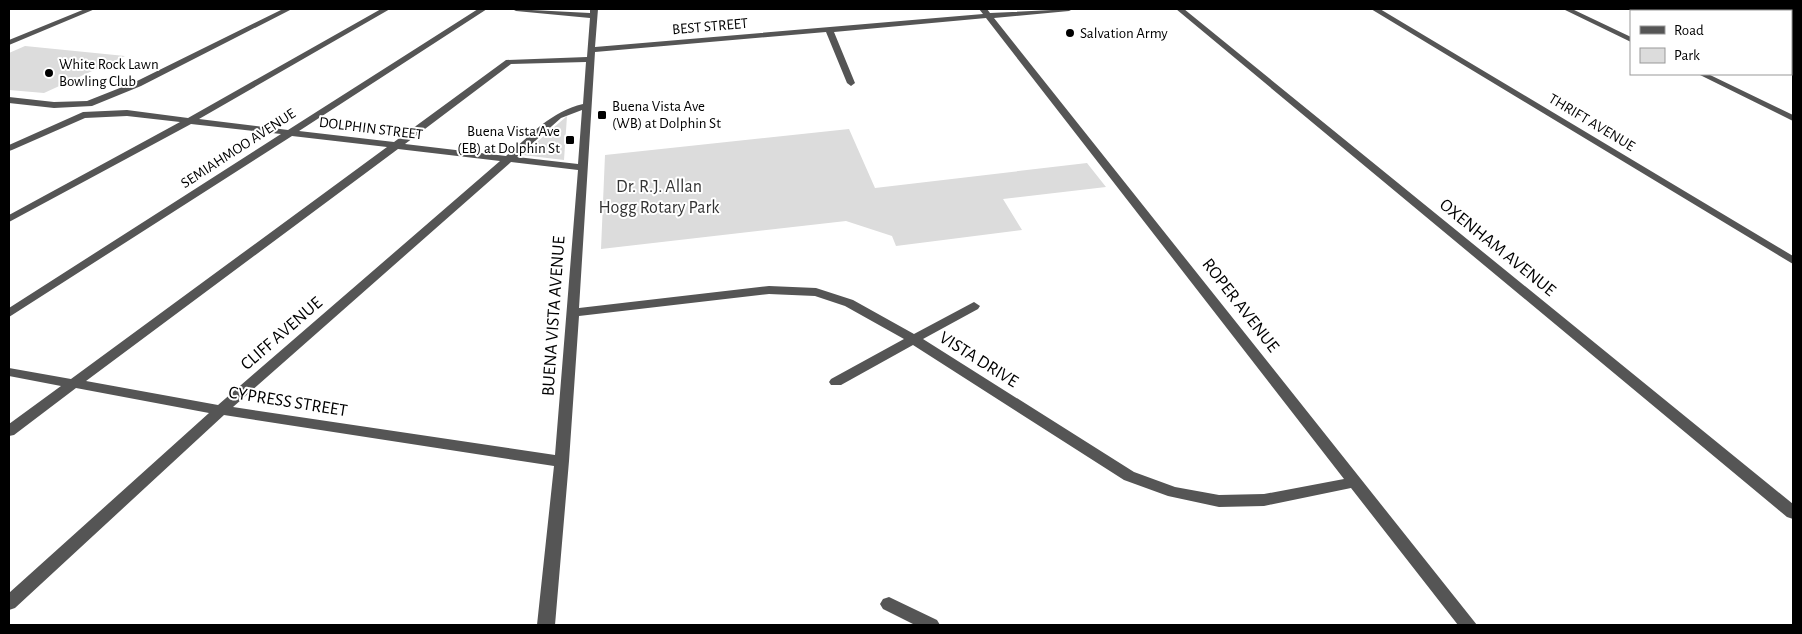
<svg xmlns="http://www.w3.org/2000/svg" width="1802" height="634" viewBox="0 0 1802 634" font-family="'Alegreya Sans',sans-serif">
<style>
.green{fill:#dcdcdc}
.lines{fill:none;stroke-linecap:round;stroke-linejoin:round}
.minor{fill:#555;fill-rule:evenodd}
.poi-dot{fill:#000;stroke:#fff;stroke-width:2}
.labels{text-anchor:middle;stroke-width:4;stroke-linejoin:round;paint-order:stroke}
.far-street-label{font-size:15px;fill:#000;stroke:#fff}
.far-poi-label{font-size:15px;fill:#000;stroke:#fff;text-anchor:start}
.park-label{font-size:18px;fill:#333;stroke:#fff}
.street-label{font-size:18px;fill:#000;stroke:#fff}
</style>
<rect width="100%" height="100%" fill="#fff"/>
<path class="green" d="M 25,46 L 125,56 L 44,93 L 9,90 L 9,53 Z
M 567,116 L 564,160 L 522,155 Z
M 849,129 L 875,188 L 1087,163 L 1106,187 L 1003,199 L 1022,230 L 896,246 L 892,236 L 846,221 L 601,249 L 605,155 Z"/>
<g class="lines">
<path class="minor" d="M 85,9 L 95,9 L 9,45 L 9,40 Z
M 283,9 L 292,9 L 141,86 L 92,106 L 54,108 L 9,103 L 9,97 L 54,102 L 87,101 L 135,82 Z
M 381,9 L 390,9 L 199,119 L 288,130 L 478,9 L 487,9 L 299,131 L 394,142 L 506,60 L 587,57 L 590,18 L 516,11 L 512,9 L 590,13 L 590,9 L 598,9 L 595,47 L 983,14 L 979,9 L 987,9 L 990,13 L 1073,9 L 1069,11 L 994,18 L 1477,625 L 1458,625 L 1351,488 L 1264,506 L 1219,507 L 1168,496 L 1124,480 L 913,345 L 841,385 L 831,385 L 829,382 L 831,379 L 904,339 L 845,306 L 815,296 L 769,294 L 579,316 L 569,461 L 555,625 L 537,625 L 554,466 L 224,415 L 15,608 L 9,610 L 9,593 L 209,413 L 76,388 L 14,435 L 9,436 L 9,424 L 61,386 L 9,376 L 9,368 L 71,379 L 387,147 L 292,136 L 9,317 L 9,308 L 281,134 L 191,124 L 9,222 L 9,215 L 180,122 L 127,116 L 85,118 L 12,150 L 9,151 L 9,145 L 83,112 L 127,110 L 188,118 ZM 986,18 L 1344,479 L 1264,494 L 1219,495 L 1175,487 L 1134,472 L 923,339 L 978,309 L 980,306 L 974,302 L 914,334 L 853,300 L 816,288 L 769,286 L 579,308 L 595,52 L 826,32 L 847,83 L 851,86 L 855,83 L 834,32 ZM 586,62 L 583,104 C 550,112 531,135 506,156 L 405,144 L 511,64 ZM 582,110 L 578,164 L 517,157 L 561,118 ZM 398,149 L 500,161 L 218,405 L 86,381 ZM 511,162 L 578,170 L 555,455 L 233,407 Z
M 1176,9 L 1184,9 L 1793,504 L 1793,519 L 1787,517 Z
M 1371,9 L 1380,9 L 1793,256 L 1793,264 Z
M 1563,9 L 1572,9 L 1631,37 L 1631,42 Z
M 1757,9 L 1768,9 L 1771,11 L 1760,11 Z
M 1791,19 L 1793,19 L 1793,24 L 1791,24 Z
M 1698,74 L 1708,74 L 1793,115 L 1793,121 Z
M 889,597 L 937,620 L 940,625 L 915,625 L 883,609 L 880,604 L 883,599 Z"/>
</g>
<g class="poi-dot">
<circle cx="1070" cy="33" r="5"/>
<circle cx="49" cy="73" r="5"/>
<rect x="597" y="110" width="10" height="10" rx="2.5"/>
<rect x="565" y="135" width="10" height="10" rx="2.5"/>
</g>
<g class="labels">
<g class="far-street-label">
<text transform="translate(710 26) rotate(-5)" y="5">BEST STREET</text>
<text transform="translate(1592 122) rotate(31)" y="5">THRIFT AVENUE</text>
<text transform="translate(371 128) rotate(7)" y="5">DOLPHIN STREET</text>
<text transform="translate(238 148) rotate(-33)" y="5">SEMIAHMOO AVENUE</text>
</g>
<g class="far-poi-label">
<text x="1080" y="38">Salvation Army</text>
<text x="59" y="69">White Rock Lawn<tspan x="59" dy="17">Bowling Club</tspan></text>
<text x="612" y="111">Buena Vista Ave<tspan x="612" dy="17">(WB) at Dolphin St</tspan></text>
<text x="560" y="136" text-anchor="end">Buena Vista Ave<tspan x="560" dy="17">(EB) at Dolphin St</tspan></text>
</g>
<g class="park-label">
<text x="659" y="192">Dr. R.J. Allan<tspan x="659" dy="21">Hogg Rotary Park</tspan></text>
</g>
<g class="street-label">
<text transform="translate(1498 247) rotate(39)" y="6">OXENHAM AVENUE</text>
<text transform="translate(1241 305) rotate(52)" y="6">ROPER AVENUE</text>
<text transform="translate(553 316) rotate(-86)" y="6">BUENA VISTA AVENUE</text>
<text transform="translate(281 333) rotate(-41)" y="6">CLIFF AVENUE</text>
<text transform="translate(979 359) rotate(32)" y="6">VISTA DRIVE</text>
<text transform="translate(288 401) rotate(9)" y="6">CYPRESS STREET</text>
</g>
</g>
<rect width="1802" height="634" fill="none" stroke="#000000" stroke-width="20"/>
<rect x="1630" y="10" width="162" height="65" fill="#ffffff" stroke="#999999"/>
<rect x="1640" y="26" width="25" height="8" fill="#555555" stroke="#999999"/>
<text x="1674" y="35" font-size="15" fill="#000000">Road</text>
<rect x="1640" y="48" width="25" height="15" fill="#dcdcdc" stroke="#999999"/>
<text x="1674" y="60" font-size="15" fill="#000000">Park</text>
</svg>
